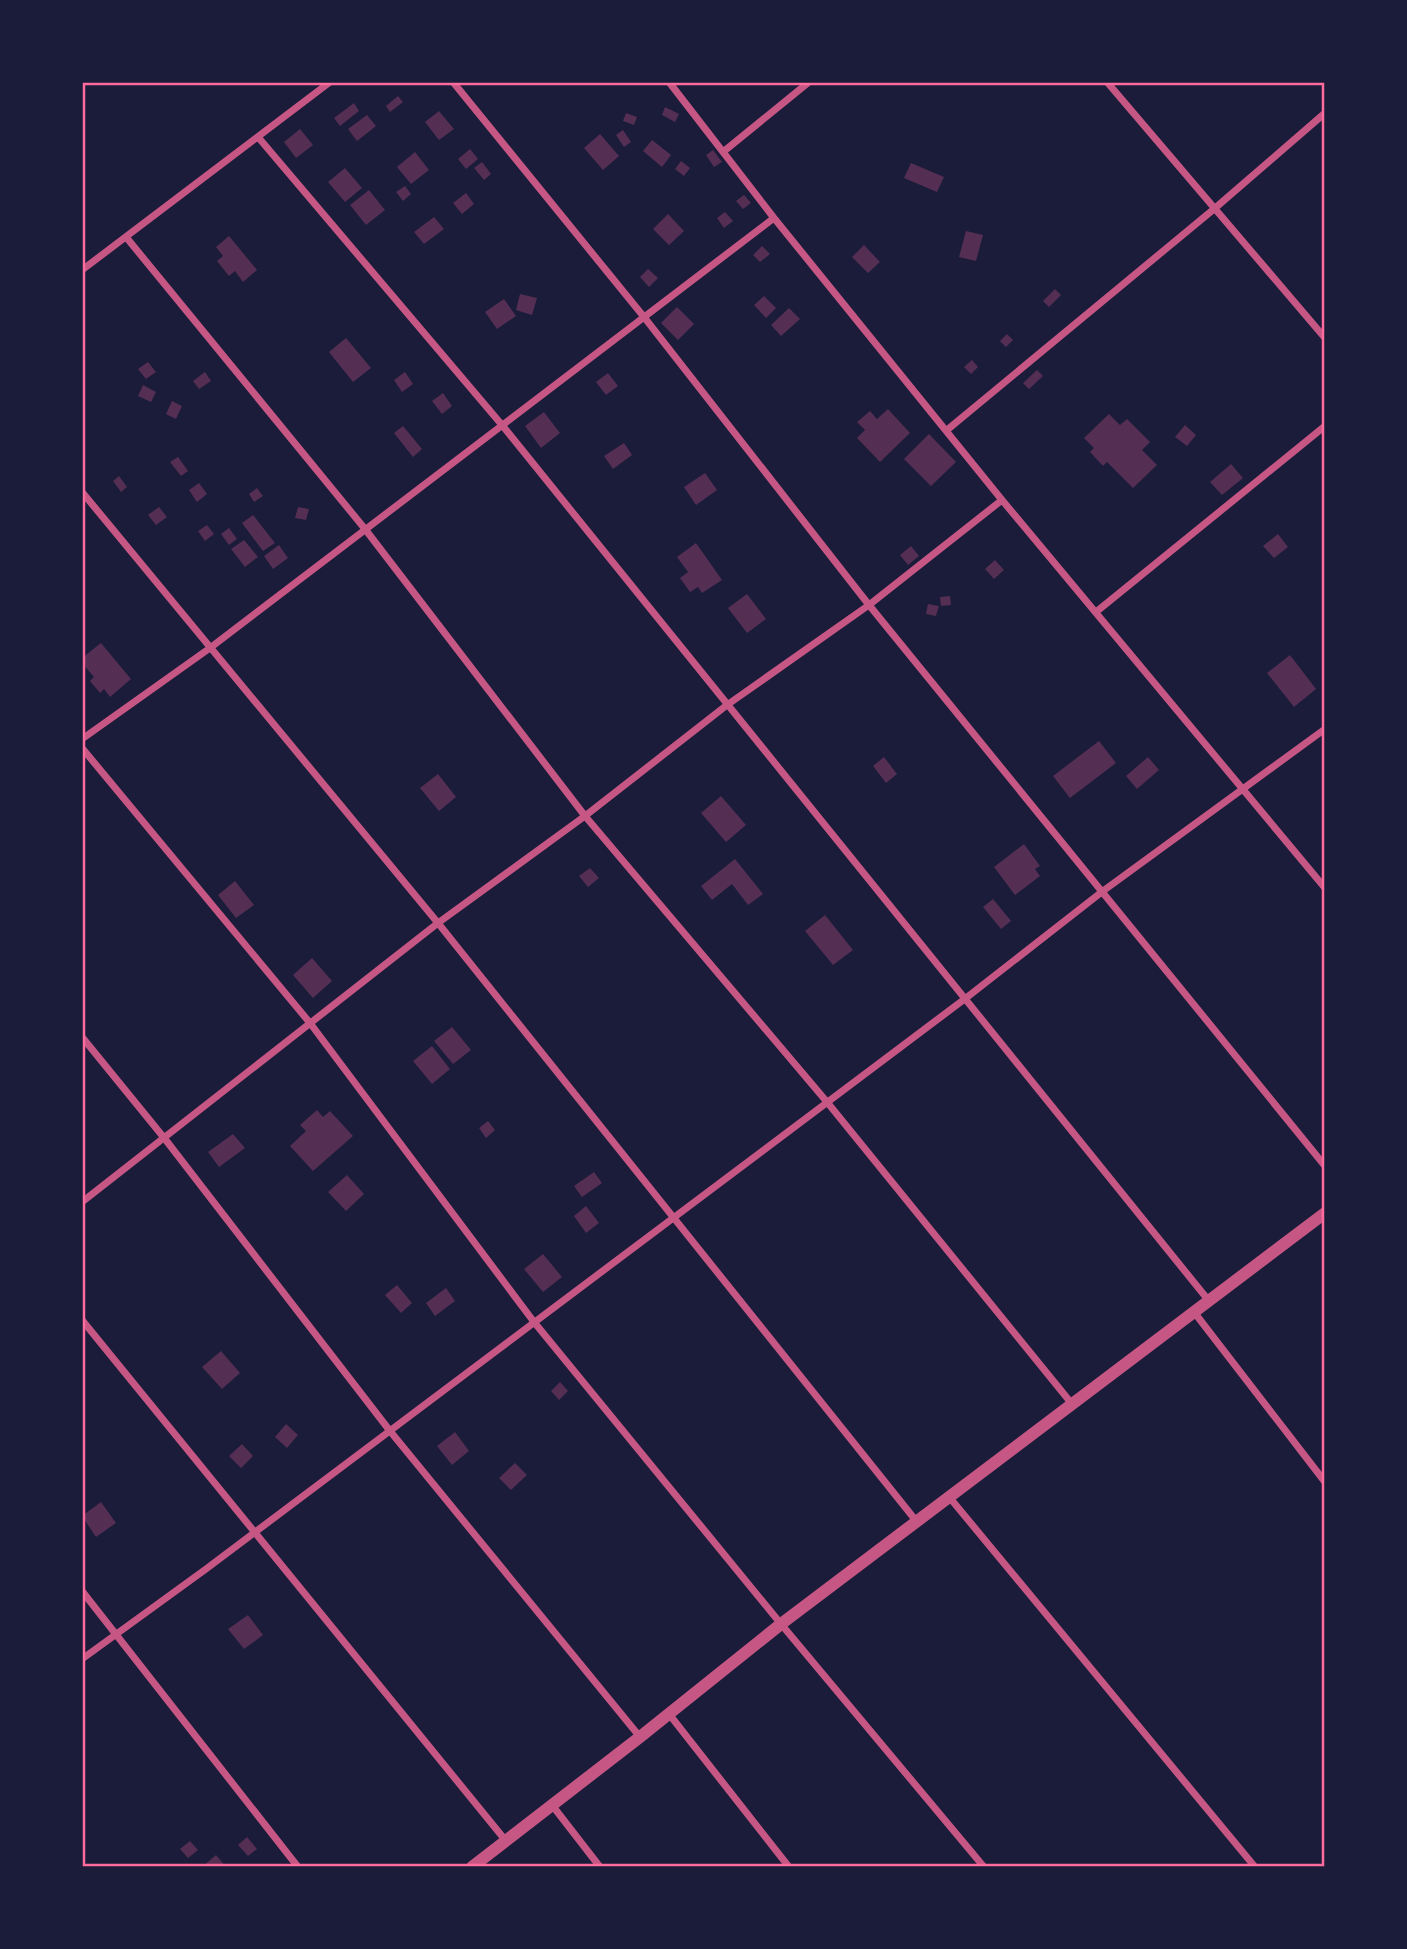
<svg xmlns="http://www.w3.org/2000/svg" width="1407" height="1949" viewBox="0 0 1407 1949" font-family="'PT Sans',sans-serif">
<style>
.building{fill:#542f53}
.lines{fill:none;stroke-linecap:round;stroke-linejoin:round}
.minor{stroke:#c65784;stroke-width:7}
.tertiary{stroke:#c65784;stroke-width:12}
.neatline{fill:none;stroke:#ff6b9d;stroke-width:2.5}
</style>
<rect width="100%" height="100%" fill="#1b1b3a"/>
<path class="building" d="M 398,96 L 403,102 L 390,112 L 386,106 Z
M 354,103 L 359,111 L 340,126 L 334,118 Z
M 665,107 L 679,114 L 675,122 L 662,115 Z
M 439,111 L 454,129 L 439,140 L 425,122 Z
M 626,113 L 637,117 L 634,125 L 623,121 Z
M 367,115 L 376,126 L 357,141 L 348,129 Z
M 300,129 L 313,145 L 296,158 L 284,142 Z
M 623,130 L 631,142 L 624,147 L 616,135 Z
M 600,134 L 619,156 L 603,170 L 584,148 Z
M 652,140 L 671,155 L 662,167 L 643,151 Z
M 470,149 L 478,159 L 466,169 L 458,159 Z
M 713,150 L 722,162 L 714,167 L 706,155 Z
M 415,152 L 429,170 L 411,184 L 397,167 Z
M 681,161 L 690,168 L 684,176 L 675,169 Z
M 482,162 L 491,174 L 484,180 L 474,168 Z
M 911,163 L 944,177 L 937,192 L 904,178 Z
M 345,168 L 362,188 L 345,202 L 328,182 Z
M 405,186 L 411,194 L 403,201 L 396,192 Z
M 369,190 L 385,210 L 366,225 L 350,205 Z
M 466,193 L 474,204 L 462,214 L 453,203 Z
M 744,195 L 751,203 L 743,209 L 736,201 Z
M 725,212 L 733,221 L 724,228 L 717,218 Z
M 668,214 L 684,231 L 669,245 L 653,229 Z
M 434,217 L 444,229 L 424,244 L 414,232 Z
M 966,231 L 983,235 L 976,261 L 959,257 Z
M 229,236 L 257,270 L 243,282 L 235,271 L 229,276 L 217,261 L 223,256 L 216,247 Z
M 864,245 L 880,262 L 868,273 L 852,257 Z
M 762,246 L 770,254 L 760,262 L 753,255 Z
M 648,269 L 658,278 L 649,287 L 640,277 Z
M 1055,289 L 1061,295 L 1049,307 L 1043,301 Z
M 520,294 L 537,298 L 532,315 L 516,310 Z
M 764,296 L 776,308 L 766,318 L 754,305 Z
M 504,299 L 516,316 L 497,329 L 485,312 Z
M 677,307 L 694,324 L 678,340 L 661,323 Z
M 789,308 L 800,319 L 781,336 L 771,325 Z
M 1007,334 L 1013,340 L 1006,347 L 1000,341 Z
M 346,338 L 371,368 L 353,382 L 329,352 Z
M 972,360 L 978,367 L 971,374 L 964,367 Z
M 148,362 L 156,372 L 146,379 L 138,369 Z
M 1037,370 L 1043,376 L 1029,389 L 1023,383 Z
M 205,372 L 211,381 L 199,389 L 193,381 Z
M 405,372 L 413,384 L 402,392 L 394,380 Z
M 608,373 L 618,386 L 606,395 L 596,382 Z
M 143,385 L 156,392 L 151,402 L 138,396 Z
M 443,393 L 452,406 L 442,414 L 432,401 Z
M 172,401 L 182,406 L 176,419 L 166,414 Z
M 888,409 L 910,433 L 880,462 L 857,438 L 865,430 L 857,422 L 870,411 L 877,419 Z
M 544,412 L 560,433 L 541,448 L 525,426 Z
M 1109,414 L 1120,425 L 1127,419 L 1150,442 L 1142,450 L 1157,465 L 1133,488 L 1107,462 L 1103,466 L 1090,452 L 1094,448 L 1084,438 Z
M 1185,425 L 1196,435 L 1187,446 L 1175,437 Z
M 403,426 L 422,449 L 413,457 L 394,433 Z
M 929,434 L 956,462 L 931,486 L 904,459 Z
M 624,443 L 632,455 L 613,469 L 604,456 Z
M 178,457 L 188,471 L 181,476 L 170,462 Z
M 1231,464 L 1243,478 L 1222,495 L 1210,482 Z
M 705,473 L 717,490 L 696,505 L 684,487 Z
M 119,476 L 127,487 L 121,492 L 113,481 Z
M 199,483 L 207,494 L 197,502 L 189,490 Z
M 257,488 L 263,496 L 254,502 L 249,494 Z
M 159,507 L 167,517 L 156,525 L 148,515 Z
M 298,507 L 309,509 L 306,520 L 295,518 Z
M 253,515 L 275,543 L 263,551 L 242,523 Z
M 207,525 L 214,534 L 205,541 L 198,531 Z
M 229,528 L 237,539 L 229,545 L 221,534 Z
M 1278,534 L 1288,547 L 1274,558 L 1263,546 Z
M 244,540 L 258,557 L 245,567 L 231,549 Z
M 696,543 L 722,580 L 702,593 L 698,587 L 690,592 L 680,578 L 688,572 L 677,557 Z
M 279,545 L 288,558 L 273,569 L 264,556 Z
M 911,546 L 919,556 L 908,565 L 900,555 Z
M 995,560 L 1004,570 L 994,579 L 985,569 Z
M 747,594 L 766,619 L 747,633 L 728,608 Z
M 950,596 L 951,605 L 941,606 L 940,597 Z
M 928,604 L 939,606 L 936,616 L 926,614 Z
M 101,643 L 131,679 L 110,697 L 104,689 L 100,693 L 90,681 L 94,677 L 82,663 L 82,658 Z
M 1290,655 L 1316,689 L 1294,707 L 1267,673 Z
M 1099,741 L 1116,763 L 1070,798 L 1053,776 Z
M 884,757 L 897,774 L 886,783 L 873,766 Z
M 1148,757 L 1159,770 L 1137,789 L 1126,776 Z
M 438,774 L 456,797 L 439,811 L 420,788 Z
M 721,796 L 746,825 L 726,842 L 701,813 Z
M 1024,844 L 1040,866 L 1035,869 L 1040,876 L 1015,895 L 994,867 Z
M 735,859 L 763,894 L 748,905 L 732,884 L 712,900 L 701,886 Z
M 590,868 L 599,878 L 588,887 L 579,876 Z
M 235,881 L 254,905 L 236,918 L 218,895 Z
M 993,899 L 1011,921 L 1001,929 L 983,907 Z
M 825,915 L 853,950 L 833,965 L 805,931 Z
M 312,958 L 332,981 L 313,998 L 293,975 Z
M 452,1027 L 471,1050 L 453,1064 L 434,1041 Z
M 432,1046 L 450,1069 L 432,1084 L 413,1061 Z
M 317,1110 L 323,1117 L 330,1111 L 353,1136 L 313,1171 L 290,1146 L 306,1131 L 300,1125 Z
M 488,1121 L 495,1130 L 486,1138 L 479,1128 Z
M 233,1134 L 245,1148 L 219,1167 L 208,1152 Z
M 594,1172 L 602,1183 L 582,1197 L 574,1186 Z
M 347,1175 L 364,1194 L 346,1211 L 328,1192 Z
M 586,1206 L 599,1223 L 586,1233 L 574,1216 Z
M 543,1254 L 562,1277 L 543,1292 L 524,1269 Z
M 397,1285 L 412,1303 L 401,1313 L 385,1295 Z
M 446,1288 L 455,1301 L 435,1316 L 426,1303 Z
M 221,1351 L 240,1373 L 222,1389 L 202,1367 Z
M 560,1382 L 568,1391 L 559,1400 L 551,1391 Z
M 286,1424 L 298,1435 L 287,1448 L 275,1437 Z
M 455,1432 L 469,1451 L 452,1465 L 437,1446 Z
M 242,1444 L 253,1456 L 241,1468 L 229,1456 Z
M 515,1463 L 527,1475 L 511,1490 L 499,1478 Z
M 101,1502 L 116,1523 L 96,1537 L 82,1516 Z
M 248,1615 L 263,1635 L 244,1649 L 228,1629 Z
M 247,1837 L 257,1849 L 248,1856 L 238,1845 Z
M 190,1841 L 198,1850 L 188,1858 L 180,1849 Z
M 216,1855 L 226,1867 L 202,1867 Z"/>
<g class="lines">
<path class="minor" d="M 453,82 L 644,317 L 869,605 L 1325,1166
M 669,82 L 774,218 L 1002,500 L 1325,888
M 1107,82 L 1325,338
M 258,137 L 502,425 L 1209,1301
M 723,152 L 809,82
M 126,237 L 365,529 L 585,816 L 827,1102 L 1072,1404
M 82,270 L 330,82
M 947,430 L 1214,209 L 1325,113
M 82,492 L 438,923 L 917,1522
M 1096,612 L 1325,426
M 82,739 L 210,648 L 774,218
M 82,748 L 310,1023 L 534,1322 L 781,1624 L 984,1867
M 82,1037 L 165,1139 L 390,1431 L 640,1737
M 82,1202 L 438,923 L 585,816 L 727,705 L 869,605 L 1002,500
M 1194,1312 L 1325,1482
M 82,1320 L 506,1841
M 950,1498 L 1255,1867
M 82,1591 L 298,1867
M 82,1659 L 206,1569 L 966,998 L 1103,891 L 1325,729
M 669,1714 L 789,1867
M 552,1805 L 600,1867"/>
<path class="tertiary" d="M 472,1867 L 640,1737 L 781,1624 L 1325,1213"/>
</g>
<rect width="1407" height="1949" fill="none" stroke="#1b1b3a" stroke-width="168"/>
<rect x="84" y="84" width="1239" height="1781" class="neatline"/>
</svg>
